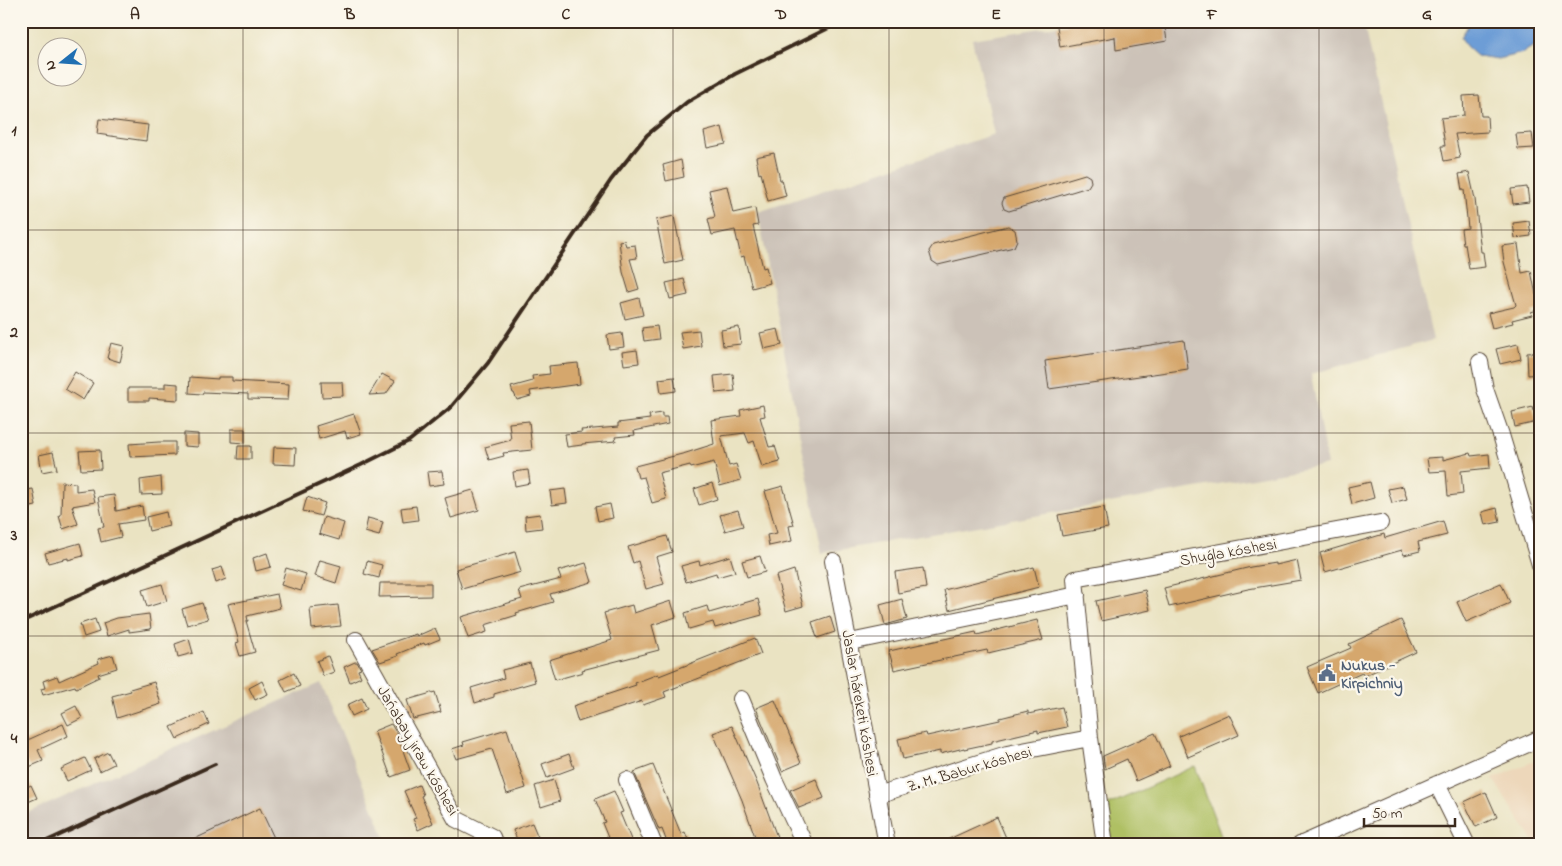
<svg xmlns="http://www.w3.org/2000/svg" width="1562" height="866" viewBox="0 0 1562 866" font-family="'Indie Flower',sans-serif">
<style>
.built{fill:#edd7ba}
.industrial{fill:#ccc2b8}
.green{fill:#afc064;stroke:#757541}
.water{fill:#6d9dd6;stroke:#54647a}
.building{fill:#d5a76d}
.lines{fill:none;stroke-linecap:round;stroke-linejoin:round}
.minor-casing{stroke:#554637;stroke-width:18}
.minor{stroke:#fff;stroke-width:16}
.rail{stroke:#3b2a1e;stroke-width:4}
.grid{fill:none;stroke:#3b2a1e;stroke-width:1;stroke-opacity:0.55}
.labels{text-anchor:middle;stroke-width:4.5;stroke-linejoin:round;paint-order:stroke}
.street-label{font-size:16px;fill:#3b2a1e;stroke:#fbf7ec}
.service-label{font-size:16px;font-weight:bold;fill:#4e5e75;stroke:#fbf7ec;text-anchor:start}
.neatline{fill:none;stroke:#3b2a1e;stroke-width:2}
.grid-label{font-size:16px;text-anchor:middle;font-weight:bold;fill:#3b2a1e}
</style>
<rect width="100%" height="100%" fill="#fbf7ec"/>
<filter id="ink" filterUnits="userSpaceOnUse"><feTurbulence type="fractalNoise" baseFrequency=".02" numOctaves="2"/><feDisplacementMap in="SourceGraphic" scale="10" xChannelSelector="R" yChannelSelector="G"/><feConvolveMatrix kernelMatrix="1 2 1 2 8 2 1 2 1" color-interpolation-filters="sRGB"/></filter>
<filter id="wash" filterUnits="userSpaceOnUse"><feTurbulence type="fractalNoise" baseFrequency=".0096" numOctaves="4" result="noise"/><feDisplacementMap in="SourceGraphic" scale="20" xChannelSelector="R" yChannelSelector="G"/><feGaussianBlur stdDeviation="1.12" result="paint"/><feColorMatrix in="noise" values="0 0 0 0 0 0 0 0 0 0 0 0 0 0 0 0 0 1.4 0 .05"/><feComposite in="paint" operator="in"/></filter>
<g filter="url(#wash)">
<rect width="100%" height="100%" fill="#eae3c2"/>
<path class="built" d="M 1541,758 L 1541,845 L 1536,845 L 1493,779 Z"/>
<path class="industrial" d="M 1088,21 L 1363,21 L 1433,340 L 1311,374 L 1327,465 L 822,553 L 758,212 L 994,134 L 972,39 Z
M 321,683 L 388,845 L 21,845 L 21,816 Z"/>
<path class="green" d="M 1195,766 L 1224,844 L 1111,845 L 1106,806 Z"/>
<path class="water" d="M 1471,21 L 1541,21 L 1541,41 L 1523,53 L 1498,59 L 1477,56 L 1466,46 L 1461,37 Z"/>
<g id="blocks">
<path class="building" d="M 1088,21 L 1164,21 L 1167,41 L 1116,50 L 1115,37 L 1060,47 L 1057,26 Z
M 1479,95 L 1481,116 L 1487,116 L 1488,132 L 1455,134 L 1460,158 L 1444,161 L 1441,146 L 1445,146 L 1441,118 L 1464,115 L 1463,96 Z
M 99,119 L 148,125 L 146,141 L 97,134 Z
M 722,127 L 726,144 L 707,148 L 704,132 Z
M 1532,133 L 1534,148 L 1518,149 L 1516,134 Z
M 774,153 L 780,180 L 782,180 L 786,196 L 768,201 L 761,173 L 759,174 L 756,157 Z
M 681,160 L 684,177 L 666,181 L 663,165 Z
M 1469,172 L 1475,199 L 1481,252 L 1483,252 L 1485,267 L 1469,269 L 1465,244 L 1463,244 L 1461,229 L 1468,228 L 1464,190 L 1462,190 L 1459,174 Z
M 1085,174 L 1090,177 L 1091,182 L 1088,187 L 1009,211 L 1004,209 L 1002,203 L 1004,198 Z
M 727,186 L 733,213 L 755,208 L 758,225 L 753,226 L 763,268 L 766,267 L 770,283 L 752,288 L 744,256 L 741,257 L 735,230 L 712,235 L 708,219 L 715,217 L 709,190 Z
M 1527,187 L 1529,202 L 1513,204 L 1511,189 Z
M 674,216 L 683,260 L 665,264 L 656,220 Z
M 1529,221 L 1531,236 L 1515,238 L 1513,223 Z
M 1008,226 L 1015,230 L 1017,240 L 1014,247 L 938,265 L 932,261 L 929,251 L 933,245 Z
M 624,240 L 626,246 L 635,245 L 637,258 L 630,259 L 639,289 L 629,292 L 623,272 L 619,241 Z
M 1518,244 L 1522,273 L 1531,271 L 1536,295 L 1541,294 L 1541,309 L 1531,312 L 1532,315 L 1512,320 L 1513,323 L 1492,328 L 1488,313 L 1514,307 L 1516,305 L 1504,262 L 1502,246 Z
M 684,279 L 688,295 L 670,299 L 666,283 Z
M 639,298 L 643,315 L 625,319 L 621,303 Z
M 657,326 L 659,339 L 644,341 L 642,328 Z
M 739,327 L 741,344 L 723,346 L 721,330 Z
M 778,329 L 782,345 L 764,349 L 760,333 Z
M 699,330 L 701,346 L 683,349 L 680,332 Z
M 622,333 L 624,347 L 609,349 L 607,335 Z
M 1184,340 L 1188,369 L 1049,389 L 1045,361 Z
M 111,343 L 124,346 L 120,362 L 107,358 Z
M 1518,344 L 1521,359 L 1500,364 L 1496,349 Z
M 637,350 L 639,363 L 624,365 L 622,352 Z
M 1541,352 L 1541,374 L 1528,375 L 1527,353 Z
M 578,363 L 580,384 L 530,391 L 531,396 L 517,400 L 514,393 L 513,393 L 511,387 L 533,381 L 532,376 L 550,374 L 549,366 Z
M 75,372 L 93,383 L 83,400 L 65,389 Z
M 382,374 L 395,381 L 386,394 L 369,395 Z
M 733,374 L 735,391 L 716,393 L 714,376 Z
M 190,377 L 218,379 L 218,377 L 232,377 L 232,381 L 289,384 L 288,400 L 248,399 L 248,394 L 203,392 L 202,394 L 189,393 Z
M 674,377 L 676,391 L 661,393 L 659,379 Z
M 321,382 L 342,382 L 343,396 L 322,397 Z
M 165,383 L 178,384 L 178,400 L 149,398 L 149,401 L 128,401 L 128,388 L 165,388 Z
M 763,405 L 765,416 L 760,417 L 769,447 L 775,446 L 780,462 L 762,467 L 754,441 L 749,443 L 745,433 L 721,436 L 729,466 L 736,464 L 741,480 L 720,486 L 714,462 L 691,468 L 690,465 L 659,473 L 666,499 L 652,503 L 644,477 L 638,478 L 635,466 L 686,453 L 714,444 L 711,420 L 741,416 L 740,410 Z
M 1533,407 L 1537,422 L 1515,427 L 1512,412 Z
M 662,413 L 662,417 L 667,417 L 668,424 L 634,431 L 635,435 L 615,437 L 616,441 L 582,444 L 582,445 L 567,447 L 565,434 L 582,432 L 581,430 L 618,427 L 618,423 L 650,419 L 649,415 Z
M 354,414 L 361,434 L 347,438 L 345,431 L 319,439 L 316,426 Z
M 529,421 L 532,450 L 503,453 L 504,456 L 489,460 L 485,447 L 511,440 L 509,423 Z
M 231,429 L 245,429 L 245,443 L 231,442 Z
M 184,433 L 198,434 L 198,447 L 184,446 Z
M 159,442 L 175,442 L 175,455 L 130,457 L 129,444 Z
M 238,446 L 251,446 L 251,459 L 237,459 Z
M 274,447 L 296,448 L 295,465 L 273,464 Z
M 100,450 L 101,469 L 81,470 L 79,451 Z
M 53,452 L 57,469 L 42,472 L 39,455 Z
M 1470,453 L 1471,456 L 1489,454 L 1490,468 L 1461,471 L 1463,494 L 1448,496 L 1446,471 L 1429,472 L 1427,458 L 1443,457 L 1443,460 Z
M 528,470 L 530,483 L 515,486 L 513,472 Z
M 442,471 L 444,484 L 429,486 L 427,472 Z
M 161,477 L 162,494 L 141,495 L 140,480 Z
M 62,482 L 76,483 L 76,491 L 92,489 L 95,502 L 72,506 L 78,524 L 63,529 L 59,516 L 61,515 Z
M 1370,482 L 1374,498 L 1352,504 L 1348,487 Z
M 712,483 L 717,499 L 699,505 L 694,489 Z
M 783,486 L 794,525 L 789,526 L 792,541 L 769,546 L 767,535 L 777,533 L 765,491 Z
M 1403,486 L 1407,499 L 1392,503 L 1388,489 Z
M 33,489 L 36,506 L 21,509 L 21,491 Z
M 565,489 L 567,503 L 552,505 L 550,491 Z
M 473,490 L 479,510 L 451,518 L 445,498 Z
M 114,495 L 116,511 L 142,506 L 144,520 L 118,524 L 121,537 L 101,542 L 98,528 L 104,527 L 98,497 Z
M 307,497 L 325,503 L 321,516 L 303,511 Z
M 610,504 L 613,518 L 598,521 L 595,507 Z
M 416,506 L 418,520 L 403,522 L 401,508 Z
M 1104,507 L 1108,528 L 1062,536 L 1058,515 Z
M 1497,508 L 1500,522 L 1485,525 L 1482,512 Z
M 738,510 L 743,526 L 725,531 L 720,515 Z
M 166,512 L 169,526 L 149,531 L 146,517 Z
M 540,514 L 542,528 L 526,530 L 525,516 Z
M 324,517 L 344,523 L 339,540 L 319,534 Z
M 368,518 L 383,522 L 379,536 L 365,532 Z
M 1443,521 L 1447,535 L 1418,542 L 1420,551 L 1404,555 L 1402,550 L 1325,572 L 1320,553 L 1384,534 L 1385,538 Z
M 667,536 L 672,552 L 656,557 L 664,584 L 646,589 L 638,561 L 633,563 L 628,547 Z
M 80,543 L 83,556 L 68,560 L 68,558 L 48,563 L 45,553 Z
M 515,552 L 521,572 L 462,589 L 456,569 Z
M 267,553 L 271,567 L 256,571 L 253,558 Z
M 730,556 L 735,572 L 717,577 L 716,573 L 686,582 L 681,566 L 699,561 L 700,565 Z
M 760,556 L 765,572 L 747,577 L 742,561 Z
M 320,560 L 341,566 L 336,583 L 315,576 Z
M 1297,560 L 1301,580 L 1248,589 L 1169,607 L 1164,588 L 1251,567 L 1275,563 L 1275,565 Z
M 367,561 L 382,565 L 379,578 L 364,574 Z
M 586,563 L 592,582 L 550,594 L 553,602 L 516,613 L 517,615 L 485,625 L 487,632 L 468,638 L 461,617 L 522,599 L 519,590 L 561,579 L 558,571 Z
M 222,567 L 226,579 L 216,583 L 212,570 Z
M 1034,567 L 1039,587 L 949,610 L 944,590 Z
M 286,568 L 306,574 L 301,591 L 281,585 Z
M 923,568 L 926,588 L 898,593 L 895,572 Z
M 794,570 L 803,606 L 786,611 L 776,576 Z
M 380,583 L 431,583 L 431,596 L 379,597 Z
M 1501,583 L 1510,603 L 1466,622 L 1457,602 Z
M 162,584 L 167,601 L 147,607 L 142,590 Z
M 1145,590 L 1150,610 L 1101,621 L 1096,601 Z
M 277,594 L 280,608 L 247,616 L 248,621 L 246,621 L 255,652 L 240,656 L 236,643 L 239,642 L 228,604 Z
M 758,599 L 762,615 L 715,628 L 713,622 L 689,629 L 685,613 L 707,606 L 709,613 Z
M 902,599 L 907,619 L 885,625 L 880,605 Z
M 671,601 L 676,617 L 652,625 L 659,650 L 582,670 L 583,672 L 555,680 L 549,660 L 612,640 L 604,613 L 632,605 L 634,613 Z
M 202,603 L 208,619 L 187,625 L 182,609 Z
M 338,605 L 341,626 L 312,629 L 310,608 Z
M 149,614 L 151,629 L 129,632 L 129,629 L 107,636 L 103,623 L 117,618 Z
M 830,616 L 835,632 L 817,638 L 812,622 Z
M 95,619 L 99,632 L 84,637 L 80,624 Z
M 1037,620 L 1043,640 L 988,653 L 987,650 L 894,670 L 889,651 L 976,632 L 977,635 Z
M 1401,620 L 1416,652 L 1364,676 L 1362,673 L 1318,693 L 1307,667 L 1351,648 L 1349,644 Z
M 435,628 L 440,639 L 425,645 L 424,643 L 397,654 L 398,656 L 380,662 L 372,649 L 416,634 L 417,636 Z
M 755,638 L 761,654 L 664,692 L 666,697 L 643,705 L 642,701 L 578,722 L 573,706 L 636,685 L 635,683 L 658,674 L 659,676 Z
M 189,639 L 193,653 L 178,657 L 175,644 Z
M 113,655 L 117,668 L 98,674 L 99,677 L 76,688 L 75,686 L 43,695 L 41,689 L 45,688 L 43,681 L 57,676 L 59,681 L 99,663 L 98,659 Z
M 328,656 L 334,672 L 323,676 L 317,661 Z
M 355,662 L 357,662 L 361,669 L 358,670 L 361,677 L 350,682 L 344,667 Z
M 530,663 L 535,682 L 494,694 L 494,697 L 475,703 L 471,688 L 504,678 L 502,670 Z
M 294,673 L 300,686 L 286,692 L 280,680 Z
M 262,681 L 268,694 L 255,700 L 249,688 Z
M 154,682 L 161,704 L 117,718 L 112,696 L 131,691 L 130,689 Z
M 435,692 L 441,712 L 413,719 L 407,700 Z
M 362,698 L 367,709 L 352,716 L 347,705 Z
M 775,700 L 801,763 L 782,771 L 756,708 Z
M 76,706 L 82,718 L 68,725 L 62,713 Z
M 1062,707 L 1067,727 L 1038,733 L 1038,730 L 992,741 L 992,743 L 964,749 L 964,748 L 940,754 L 940,751 L 903,759 L 898,739 L 926,733 L 927,736 L 1000,720 L 1000,718 L 1028,711 L 1028,714 Z
M 204,712 L 209,724 L 177,739 L 171,727 Z
M 1229,714 L 1239,735 L 1188,757 L 1179,736 Z
M 63,724 L 68,736 L 38,750 L 43,761 L 29,767 L 26,761 L 21,763 L 21,743 Z
M 391,724 L 397,734 L 410,770 L 391,777 L 374,731 Z
M 732,726 L 757,783 L 780,845 L 758,845 L 742,800 L 713,733 Z
M 507,729 L 526,788 L 507,794 L 492,749 L 456,759 L 452,749 L 464,745 L 463,742 Z
M 1155,733 L 1170,766 L 1136,781 L 1127,759 L 1105,769 L 1103,756 Z
M 108,752 L 114,764 L 100,771 L 94,759 Z
M 569,754 L 574,768 L 547,778 L 542,764 Z
M 85,758 L 91,770 L 67,781 L 61,769 Z
M 653,765 L 681,834 L 685,832 L 690,845 L 668,845 L 662,829 L 659,830 L 634,772 Z
M 816,779 L 824,798 L 799,808 L 790,790 Z
M 554,780 L 560,801 L 541,807 L 535,786 Z
M 31,785 L 37,798 L 21,805 L 21,790 Z
M 419,785 L 423,795 L 421,796 L 433,823 L 418,830 L 413,819 L 416,818 L 404,791 Z
M 614,791 L 623,812 L 620,813 L 632,842 L 626,845 L 611,845 L 602,823 L 605,822 L 595,799 Z
M 1486,792 L 1497,817 L 1476,827 L 1464,802 Z
M 260,808 L 275,840 L 266,845 L 182,845 Z
M 997,817 L 1007,840 L 996,845 L 936,845 Z
M 532,823 L 538,837 L 519,844 L 513,830 Z"/>
</g>
</g>
<g filter="url(#ink)">
<use href="#blocks" fill-opacity="0" stroke="#554637" stroke-width="1"/>
<g class="lines">
<g class="minor-casing">
<path id="minor" d="M 1480,362 L 1485,389 L 1501,435 L 1541,568
M 833,561 L 887,845
M 356,640 L 456,819 L 492,837 L 495,845
M 850,642 L 1077,595
M 741,699 L 774,779 L 805,845
M 627,780 L 654,845
M 1437,784 L 1467,845
M 877,795 L 1007,754 L 1090,738
M 1105,845 L 1090,738 L 1075,579 L 1380,523
M 1300,845 L 1541,738"/>
</g>
<use href="#minor" class="minor"/>
<path class="rail" d="M 21,622 L 361,465 L 409,441 L 451,407 L 488,363 L 611,180 L 647,135 L 687,102 L 735,74 L 843,21
M 38,845 L 215,764"/>
</g>
</g>
<path class="grid" d="M 243,21 L 243,845M 458,21 L 458,845M 673,21 L 673,845M 889,21 L 889,845M 1104,21 L 1104,845M 1319,21 L 1319,845M 21,230 L 1541,230M 21,433 L 1541,433M 21,636 L 1541,636"/>
<defs>
<g id="civic-bare" transform="scale(1.35)"><path d="M-.6-6.5H3V-4.5H.6V-3L4-1V1h2V6H-6V1h2V-1L-.6-3ZM-1.2 2.5V6h2.4V2.5Z" fill="#5c6f8a" stroke="#fbf7ec" stroke-width="2.5" paint-order="stroke"/></g>
</defs>
<g fill-rule="evenodd">
<use href="#civic-bare" x="1327" y="673"/>
</g>
<g class="labels">
<g class="street-label">
<text transform="translate(1228 551) rotate(-10)" y="6">Shuǵla kóshesi</text>
<text transform="translate(861 703) rotate(80)" y="6">Jaslar háreketi kóshesi</text>
<text transform="translate(419 750) rotate(60)" y="6">Jańabay jıraw kóshesi</text>
<text transform="translate(969 768) rotate(-16)" y="6">Z. M. Babur kóshesi</text>
</g>
<g class="service-label">
<text x="1341" y="670">Nukus -<tspan x="1341" dy="18">Kirpichniy</tspan></text>
</g>
</g>
<rect width="1562" height="866" fill="none" stroke="#fbf7ec" stroke-width="55"/>
<g transform="translate(62 62) rotate(253)"><circle r="24" fill="#fbf7ec" stroke="#aea59a"/>
<path d="M0-4L9 19L0 12L-9 19Z" fill="#1f6fb2"/>
<text y="-8" font-size="14" font-weight="bold" text-anchor="middle" fill="#3b2a1e">N</text>
</g>
<path d="M1364 818v8h91v-8" fill="none" stroke="#3b2a1e" stroke-width="2.5"/>
<text x="1372" y="818" font-size="15" fill="#3b2a1e" stroke="#fbf7ec" stroke-width="4" paint-order="stroke">50 m</text>
<rect x="28" y="28" width="1506" height="810" class="neatline"/>
<g class="grid-label">
<text x="135" y="19">A</text>
<text x="350" y="19">B</text>
<text x="566" y="19">C</text>
<text x="781" y="19">D</text>
<text x="996" y="19">E</text>
<text x="1212" y="19">F</text>
<text x="1427" y="19">G</text>
<text x="14" y="135">1</text>
<text x="14" y="337">2</text>
<text x="14" y="540">3</text>
<text x="14" y="743">4</text>
</g>
</svg>
